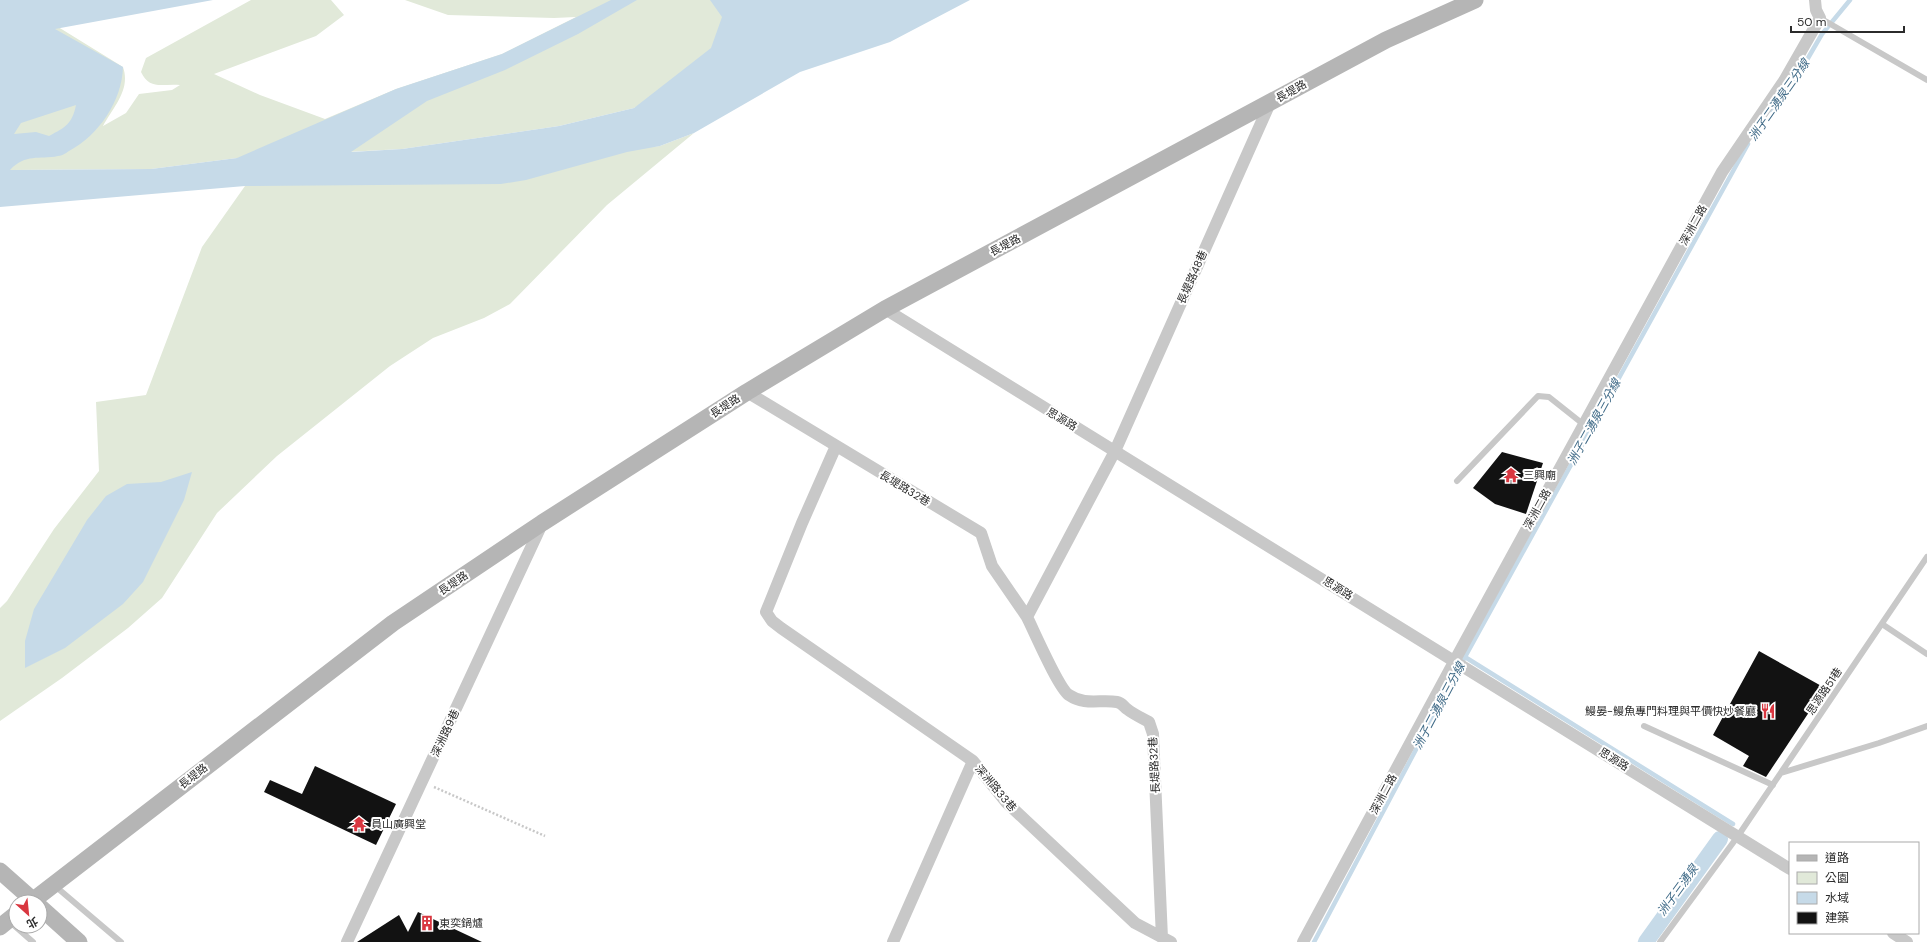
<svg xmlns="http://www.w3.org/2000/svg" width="1927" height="942" viewBox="0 0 1927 942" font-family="'DM Sans','Noto Sans TC',sans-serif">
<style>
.green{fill:#e1e9d9}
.water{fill:#c6dae8;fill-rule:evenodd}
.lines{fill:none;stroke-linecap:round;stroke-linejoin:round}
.stream{stroke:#c6dae8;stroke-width:4.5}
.canal{stroke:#c6dae8;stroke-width:16}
.building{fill:#121212}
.path{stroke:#c8c8c8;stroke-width:2.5;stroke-dasharray:2 2;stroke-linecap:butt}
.lane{stroke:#c8c8c8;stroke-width:6}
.street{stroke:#c8c8c8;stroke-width:12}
.secondary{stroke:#b5b5b5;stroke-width:17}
.secondary-bridge{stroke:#b5b5b5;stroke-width:17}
.labels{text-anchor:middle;stroke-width:4;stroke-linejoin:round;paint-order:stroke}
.street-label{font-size:11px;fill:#2b2b2b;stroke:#fff}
.poi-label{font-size:11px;fill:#2b2b2b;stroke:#fff;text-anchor:start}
.water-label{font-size:12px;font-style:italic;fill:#3f6a87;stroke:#fff}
</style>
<rect width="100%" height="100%" fill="#fff"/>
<path class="green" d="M 251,0 L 331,0 L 344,15 L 316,36 L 214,74 L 260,95 L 325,119 L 396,89 L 502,54 L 576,17 L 554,18 L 448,15 L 405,0 L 828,0 L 634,108 L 559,126 L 402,149 L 237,158 L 151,169 L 9,170 L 0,1 L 42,17 L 123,67 C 131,90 113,107 103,126 L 126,113 L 139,94 L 172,90 L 180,85 C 163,83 150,91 141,72 L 146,58 Z
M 694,133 L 607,205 L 510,304 L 484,318 L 433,338 L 390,366 L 277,456 L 217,513 L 162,598 L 128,628 L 62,678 L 0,721 L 0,608 L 7,601 L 54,529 L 99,471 L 96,402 L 146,395 L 202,247 L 245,186 L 660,146 Z"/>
<path class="water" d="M 0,0 L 213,0 L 55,29 L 123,67 C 122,101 99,135 69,151 C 66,153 62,156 58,156 C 39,160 26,153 10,170 L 151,169 L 237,158 L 396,89 L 502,54 L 611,0 L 637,0 L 578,34 L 505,70 L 427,101 L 351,152 L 402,149 L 559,126 L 634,108 L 711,48 L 722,17 L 710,0 L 970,0 L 890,42 L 800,72 L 694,133 L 660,146 L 627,152 L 526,180 L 501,184 L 245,186 L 0,207 ZM 76,105 C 72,124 66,127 49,136 L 36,132 L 14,134 L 21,123 Z
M 192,472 L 184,500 L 143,582 L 123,604 L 65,648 L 25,668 L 25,641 L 34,609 L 87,520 L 106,496 L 127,484 L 161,482 Z"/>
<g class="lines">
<path class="stream" d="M 1771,110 L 1797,77 L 1822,34 L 1850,0
M 1465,657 L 1733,824
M 1314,942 L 1465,657 L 1748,144
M 1640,942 L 1717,838"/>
<path class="canal" d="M 1646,942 L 1720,839"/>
</g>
<path class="building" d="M 1502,452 L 1543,463 L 1526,514 L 1495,504 L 1473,488 Z
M 1759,651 L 1825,688 L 1766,777 L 1743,766 L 1749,756 L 1713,735 Z
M 315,766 L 396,804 L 376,845 L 264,792 L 270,780 L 302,794 Z
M 418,912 L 482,942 L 357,942 L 399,915 L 408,932 Z"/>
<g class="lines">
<path class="path" d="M 434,787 L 545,836"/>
<path class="lane" d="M 1820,18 L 1927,80
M 1457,481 L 1538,396 L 1549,397 L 1583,424
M 1882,624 L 1927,654
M 1644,726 L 1773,785
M 1781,773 L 1879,743 L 1927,726
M 55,886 L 121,942
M 9,921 L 33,942
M 1660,942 L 1738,836 L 1927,557"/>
<path class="street" d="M 885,309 L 1790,869
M 747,392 L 981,533 L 992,566 L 1027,617 L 1115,451 L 1270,103
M 836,446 L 802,523 L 766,612 L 772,621 L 781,628 L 973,761
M 1027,617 C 1034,631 1059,689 1069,695 C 1085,706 1101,699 1117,702 C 1122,703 1124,707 1127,709 C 1133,714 1142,718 1149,722 L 1153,734 L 1162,938
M 1893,933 L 1907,942
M 347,942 L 542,524
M 893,942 L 973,761 L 1006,802 L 1135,923 L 1171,942
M 1303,942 L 1455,660 L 1722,172 L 1784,81 L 1820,18 L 1816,10 L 1815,0"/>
<path class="secondary" d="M 31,902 L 393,623 L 542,523 L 747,392 L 885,309 L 1386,40 L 1475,0
M 40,907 L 79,942
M 0,927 L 16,914"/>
<path class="secondary-bridge" d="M 0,871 L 35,902"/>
</g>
<defs>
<g id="temple-bare" transform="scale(1.2)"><path d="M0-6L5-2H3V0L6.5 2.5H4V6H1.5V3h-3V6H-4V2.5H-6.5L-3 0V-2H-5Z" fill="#d93740" stroke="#fff" stroke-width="2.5" paint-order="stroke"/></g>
<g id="restaurant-bare" transform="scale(1.2)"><path d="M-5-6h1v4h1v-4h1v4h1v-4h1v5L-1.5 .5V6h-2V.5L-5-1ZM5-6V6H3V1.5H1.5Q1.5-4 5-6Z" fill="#d93740" stroke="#fff" stroke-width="2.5" paint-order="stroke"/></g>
<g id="building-bare" transform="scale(1.2)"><path d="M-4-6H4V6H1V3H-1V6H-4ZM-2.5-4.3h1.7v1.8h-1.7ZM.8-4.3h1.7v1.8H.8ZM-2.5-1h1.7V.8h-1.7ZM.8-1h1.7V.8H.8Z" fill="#d93740" stroke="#fff" stroke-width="2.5" paint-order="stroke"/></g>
</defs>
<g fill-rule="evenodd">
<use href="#temple-bare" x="1511" y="475"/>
<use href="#restaurant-bare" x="1768" y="711"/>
<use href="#temple-bare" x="359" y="824"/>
<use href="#building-bare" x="427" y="923"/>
</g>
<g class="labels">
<g class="street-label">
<text transform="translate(1291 91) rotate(-29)" y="4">長堤路</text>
<text transform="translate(1693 225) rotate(-61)" y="4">深洲二路</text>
<text transform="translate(1005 245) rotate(-28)" y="4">長堤路</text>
<text transform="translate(1192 277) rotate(-66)" y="4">長堤路48巷</text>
<text transform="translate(725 406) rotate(-33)" y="4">長堤路</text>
<text transform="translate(1062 419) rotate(31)" y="4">思源路</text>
<text transform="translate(905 488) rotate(31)" y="4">長堤路32巷</text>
<text transform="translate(1537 509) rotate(-61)" y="4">深洲二路</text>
<text transform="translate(453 583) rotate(-34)" y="4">長堤路</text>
<text transform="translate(1338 588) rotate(32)" y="4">思源路</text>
<text transform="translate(1824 691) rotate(-56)" y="4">思源路51巷</text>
<text transform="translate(445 733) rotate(-65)" y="4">深洲路9巷</text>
<text transform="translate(1614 759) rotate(32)" y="4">思源路</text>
<text transform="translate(1154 765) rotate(-93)" y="4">長堤路32巷</text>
<text transform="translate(193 776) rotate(-38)" y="4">長堤路</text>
<text transform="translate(996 788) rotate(50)" y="4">深洲路33巷</text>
<text transform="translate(1383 794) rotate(-62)" y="4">深洲二路</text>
</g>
<g class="poi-label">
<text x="1523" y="479">三興廟</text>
<text x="1756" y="715" text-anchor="end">鰻晏-鰻魚專門料理與平價快炒餐廳</text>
<text x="371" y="828">員山廣興堂</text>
<text x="439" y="927">東奕鍋爐</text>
</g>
<g class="water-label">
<text transform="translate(1779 100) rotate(-55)" y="4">洲子二湧泉三分線</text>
<text transform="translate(1594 422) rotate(-61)" y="4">洲子二湧泉三分線</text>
<text transform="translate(1439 706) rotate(-62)" y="4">洲子二湧泉三分線</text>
<text transform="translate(1678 890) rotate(-54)" y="4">洲子三湧泉</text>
</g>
</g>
<rect x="1789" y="842" width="130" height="92" fill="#ffffff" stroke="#aaaaaa"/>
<rect x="1797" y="855" width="20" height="6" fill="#b5b5b5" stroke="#aaaaaa"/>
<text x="1825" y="862" font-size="12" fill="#2b2b2b">道路</text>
<rect x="1797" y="872" width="20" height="12" fill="#e1e9d9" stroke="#aaaaaa"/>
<text x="1825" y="882" font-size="12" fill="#2b2b2b">公園</text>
<rect x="1797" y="892" width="20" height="12" fill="#c6dae8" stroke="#aaaaaa"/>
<text x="1825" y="902" font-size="12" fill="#2b2b2b">水域</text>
<rect x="1797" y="912" width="20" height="12" fill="#121212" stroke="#aaaaaa"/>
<text x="1825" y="922" font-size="12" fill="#2b2b2b">建築</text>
<g transform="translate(28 914) rotate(153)"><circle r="19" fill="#ffffff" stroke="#aaaaaa"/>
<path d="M0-3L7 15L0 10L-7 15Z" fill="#d93740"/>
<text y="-6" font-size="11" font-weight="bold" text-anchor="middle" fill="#2b2b2b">北</text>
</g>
<path d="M1791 26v6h113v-6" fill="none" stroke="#2b2b2b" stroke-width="2"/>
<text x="1797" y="26" font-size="12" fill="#2b2b2b" stroke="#ffffff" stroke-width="3" paint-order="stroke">50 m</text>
</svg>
